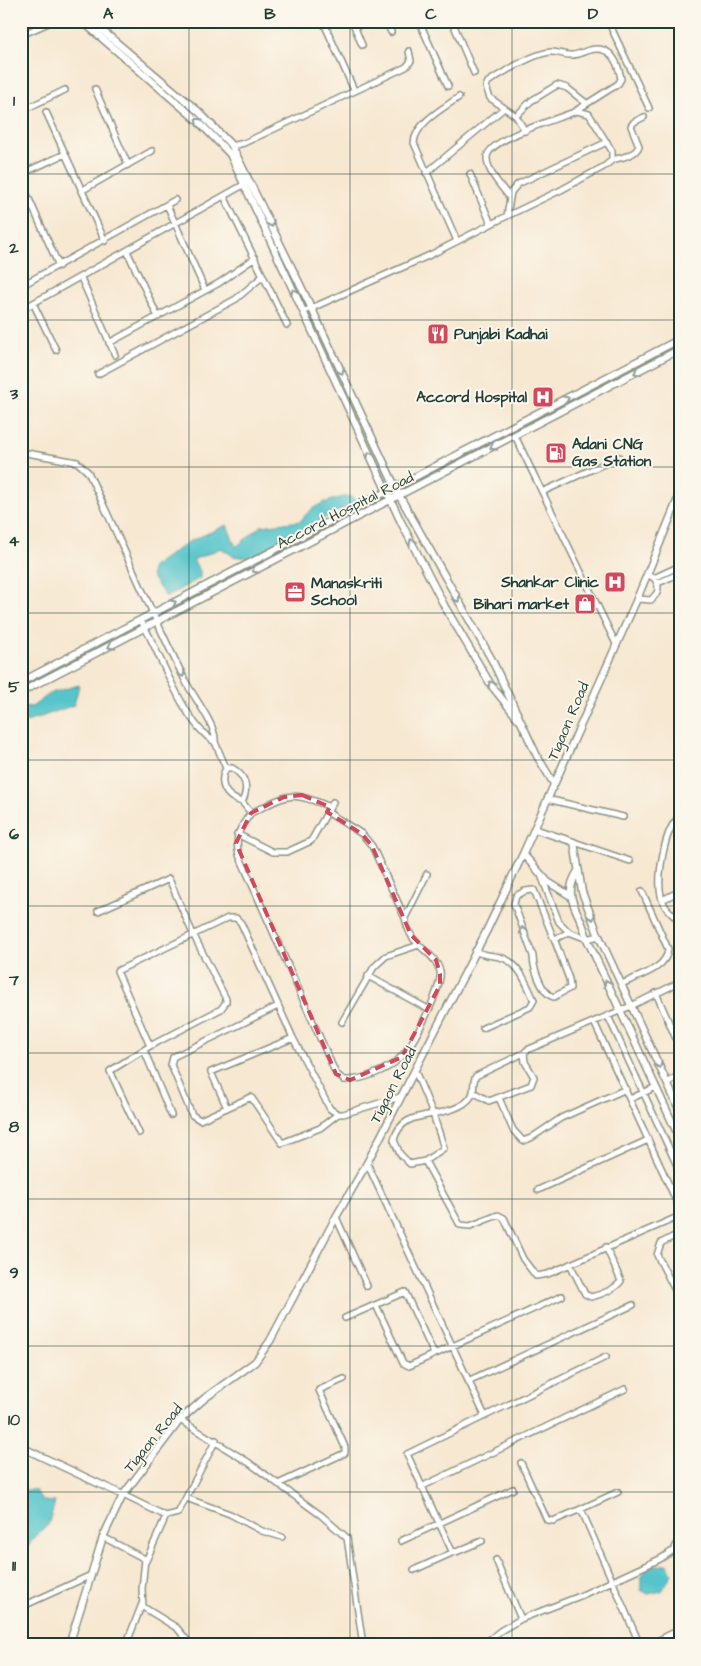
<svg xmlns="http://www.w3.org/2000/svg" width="701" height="1666" viewBox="0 0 701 1666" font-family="'Architects Daughter',sans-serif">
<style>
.water{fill:#57c5cb;stroke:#3b8180}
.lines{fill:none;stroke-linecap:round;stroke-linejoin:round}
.minor-casing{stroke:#8b9283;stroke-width:8}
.tertiary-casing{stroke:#8b9283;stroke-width:9}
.minor{stroke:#fff;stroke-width:5}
.tertiary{stroke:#fff;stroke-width:6}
.oneway{stroke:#8f9e9a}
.marked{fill:none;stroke:#d1495b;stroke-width:4;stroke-dasharray:10 6;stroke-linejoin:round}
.grid{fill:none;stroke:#1f3d34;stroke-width:1;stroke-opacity:0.55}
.labels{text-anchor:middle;stroke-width:4;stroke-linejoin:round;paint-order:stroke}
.poi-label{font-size:15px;font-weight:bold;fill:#1f3d34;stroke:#fbf7ec;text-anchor:start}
.street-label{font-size:15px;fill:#1f3d34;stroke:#fbf7ec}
.neatline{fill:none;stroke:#1f3d34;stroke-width:2}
.grid-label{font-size:16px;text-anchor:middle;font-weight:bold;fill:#1f3d34}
</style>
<rect width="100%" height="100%" fill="#fbf7ec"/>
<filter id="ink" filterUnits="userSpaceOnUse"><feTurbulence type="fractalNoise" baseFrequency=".02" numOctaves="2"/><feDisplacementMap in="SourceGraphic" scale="10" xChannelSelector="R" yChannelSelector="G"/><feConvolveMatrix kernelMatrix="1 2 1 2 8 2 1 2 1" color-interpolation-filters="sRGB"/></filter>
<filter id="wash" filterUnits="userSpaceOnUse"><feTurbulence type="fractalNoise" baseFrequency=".0096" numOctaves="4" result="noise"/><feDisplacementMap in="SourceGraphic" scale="20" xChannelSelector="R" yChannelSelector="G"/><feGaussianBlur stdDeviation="1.12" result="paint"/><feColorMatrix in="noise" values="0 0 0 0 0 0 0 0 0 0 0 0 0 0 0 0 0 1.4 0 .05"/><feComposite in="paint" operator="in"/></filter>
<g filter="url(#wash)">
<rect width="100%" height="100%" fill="#f7e8d2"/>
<path class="water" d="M 349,496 L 357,501 L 249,558 L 233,556 L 221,548 L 193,560 L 200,571 L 200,578 L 166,597 L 151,576 L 152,567 L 190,541 L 227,525 L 236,547 L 261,526 L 301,521 C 312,504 330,500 349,496 Z
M 79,685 L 74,705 L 21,724 L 21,706 L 32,707 L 51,693 Z
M 21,1488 L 23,1490 L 35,1490 L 43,1501 L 55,1502 L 48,1525 L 34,1537 L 26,1550 L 21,1551 Z
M 668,1564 L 672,1574 L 662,1591 L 648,1594 L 641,1590 L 641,1578 L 647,1568 Z"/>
</g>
<g filter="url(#ink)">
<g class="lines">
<g class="minor-casing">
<path id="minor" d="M 323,21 L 354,90
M 352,21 L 362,45
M 386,21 L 391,32
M 419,21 L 448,86
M 452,21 L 474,73
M 581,21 L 585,21
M 608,21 L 649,108
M 21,35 L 53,21
M 95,89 L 128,165
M 21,111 L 65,90
M 46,112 L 105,241
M 516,116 L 531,101 L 557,85 L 567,88 L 586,103
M 525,131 L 516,116 L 490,98 L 486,87 L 488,82 C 502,73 532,54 550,52 C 558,51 564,56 572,55 C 578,55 584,51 590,50 C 610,45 618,61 621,79 L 618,84 L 577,110
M 232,146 L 244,143 L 406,67 L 411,61 L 409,51
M 612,160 C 622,157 635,156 639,146 L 631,126 L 634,122 L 644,117
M 426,173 L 503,109
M 21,174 L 65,154
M 470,174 L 491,224
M 21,181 L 59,266
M 81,191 L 152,151
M 224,196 L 287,325
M 167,205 L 205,290
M 507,216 L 561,190 L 605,166 L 612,160 L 612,151 L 589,114 L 577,111 C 560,118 486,139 487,158 C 487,172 502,187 510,198
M 457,241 L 414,143 C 415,123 444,108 459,97
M 127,251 L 158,317
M 81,278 L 115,355
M 21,286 L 175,200
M 33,303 L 56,350
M 21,310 L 245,184
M 303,312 L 430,255 L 507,216 L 511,192 L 518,184 L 607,142
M 109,343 L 219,283 L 255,258
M 98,374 L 236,299 L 263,276
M 515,436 L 616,644
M 21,452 L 77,462 L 88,472 C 121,541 151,613 186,682 C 194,698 217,726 215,742 C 183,724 161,653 141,621
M 542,492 L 619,457
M 654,578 L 680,566
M 658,583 L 680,573
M 637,599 L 651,600 L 657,593 C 660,584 656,578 648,575
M 215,742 L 226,768 C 218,784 225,797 242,802 C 249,788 246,776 232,768 L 226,768
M 547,799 L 623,817
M 242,802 L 251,813 C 240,827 234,837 239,855 L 336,1074 L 344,1080 C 361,1081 388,1070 400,1058 C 413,1046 443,987 440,971 C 436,958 428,954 419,945 C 411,938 407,928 405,918 L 427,874
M 327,812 L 362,834 L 372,846 L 405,918
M 251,813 C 289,794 290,790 330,807
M 680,817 C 664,827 657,878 661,896 C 663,906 671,915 680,920
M 237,834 L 273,852 L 287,852 L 311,841 L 333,802
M 574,842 L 630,861
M 541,875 L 559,922 L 569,932 L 587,939 L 599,936
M 662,900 L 680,891
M 98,911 L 169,879 L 193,934 L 226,999 L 226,1002 L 221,1009 L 150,1046 L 110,1071 L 139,1133
M 553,937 L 534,890 L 525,891 L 516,896 L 514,904 L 533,956 C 533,967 542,995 554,997 L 570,988 L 569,979 L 555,941
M 557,938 L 569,932
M 475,951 C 486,957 492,954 503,958 C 520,964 527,985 534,1000 L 530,1007 L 483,1028
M 368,976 L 428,1009
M 622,984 C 638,976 667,969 668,949 L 642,891
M 656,993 L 680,1048
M 278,1006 L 173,1057 L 171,1065 L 192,1115 L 200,1120 L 251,1097 L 282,1143 L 320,1128 L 338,1114
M 608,1016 L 680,1172
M 342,1022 L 374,967 L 386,956 L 419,945
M 594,1022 L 680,1209
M 150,1046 L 117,971 L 228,918 L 236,918 L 241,923 L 293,1038 L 330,1109 L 338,1114 L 343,1114 L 400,1097
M 144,1050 L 171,1115
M 415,1071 L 433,1114 C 414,1117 399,1120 394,1140 L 400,1154 L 410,1164 L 425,1161 L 460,1225 L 470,1226 L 498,1215 L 504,1218 L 523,1259 L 536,1276 L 548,1274 L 680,1216
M 667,1083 L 680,1075
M 473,1092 L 489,1101 L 531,1085 L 534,1077 L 525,1062 L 524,1053 L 527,1050 L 631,1006 L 680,982
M 499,1098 L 513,1130 L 523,1141 L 531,1138 L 561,1118 L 626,1089
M 630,1099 L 656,1087
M 227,1108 L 211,1072 L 293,1038
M 425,1161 L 444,1148 L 433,1114 C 445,1112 466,1107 472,1095 C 475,1089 472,1082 476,1076 L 524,1053
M 367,1163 L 485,1416
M 538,1190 L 648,1140
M 336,1217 L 367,1286
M 680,1233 L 661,1243 L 657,1255 L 678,1296 L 680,1340
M 570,1264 L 585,1294 L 591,1297 C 600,1295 616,1289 621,1281 L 606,1247
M 376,1305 L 403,1363 L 409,1366 L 562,1296
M 345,1318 L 405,1292 L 434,1354
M 468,1381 L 633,1305
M 180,1420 L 248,1462 L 322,1516 L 347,1538 L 363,1645
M 521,1463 L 547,1520 L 553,1521 L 581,1509 L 640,1645
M 278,1484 L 345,1453 L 345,1447 L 319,1390 L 344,1379
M 421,1487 L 625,1389
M 123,1495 L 166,1516 L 178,1513 L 216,1440
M 186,1498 L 230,1514 L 262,1531 L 282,1537
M 581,1509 L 618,1492
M 103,1537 L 145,1559 L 142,1589 L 143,1607 L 177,1628 L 191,1645
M 401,1541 L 513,1489
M 482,1541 L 456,1552 L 452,1551 L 407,1454 L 606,1357
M 496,1560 L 521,1619
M 146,1561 L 166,1516
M 414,1570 L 454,1552
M 21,1607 L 89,1576
M 126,1645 L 142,1604
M 483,1645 L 500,1631 L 521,1619 L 580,1596 L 660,1559 L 674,1550 L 680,1538"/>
</g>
<g class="tertiary-casing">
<path id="tertiary" d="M 82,21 L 198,121 L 230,154 L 401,522 L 445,607 L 491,685 L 519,720
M 91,21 L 198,111 L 232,146 L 312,309 L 399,495 L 492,660 L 537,756 L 554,784
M 21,682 L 680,339
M 21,692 L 680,349
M 534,829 L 574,842 L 582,892 L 598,934 L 680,1111
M 523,854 L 548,882 L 569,895
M 578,871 C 560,898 581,910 587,939 L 680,1139
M 21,1447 L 123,1495
M 69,1645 L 103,1537 L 123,1495 L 180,1420 L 205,1398 L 255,1362 L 270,1341 L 336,1217 L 367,1163 L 486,932 L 523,854 L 637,599 L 680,494
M 650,1645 L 680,1630
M 663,1645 L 680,1637"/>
</g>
<use href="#minor" class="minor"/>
<use href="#tertiary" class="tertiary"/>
</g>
<defs><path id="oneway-chevron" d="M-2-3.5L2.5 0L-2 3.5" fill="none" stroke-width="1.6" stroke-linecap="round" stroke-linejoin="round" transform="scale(1.25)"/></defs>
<g class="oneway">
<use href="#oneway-chevron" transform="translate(198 121) rotate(-137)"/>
<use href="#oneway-chevron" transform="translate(271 224) rotate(64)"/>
<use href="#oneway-chevron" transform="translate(294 292) rotate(-114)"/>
<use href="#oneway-chevron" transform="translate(341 371) rotate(65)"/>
<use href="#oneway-chevron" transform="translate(637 372) rotate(152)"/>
<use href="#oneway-chevron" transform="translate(566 399) rotate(-26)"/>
<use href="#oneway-chevron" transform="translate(493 447) rotate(153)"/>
<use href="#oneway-chevron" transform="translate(370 455) rotate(-115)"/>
<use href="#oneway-chevron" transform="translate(412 542) rotate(-118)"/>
<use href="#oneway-chevron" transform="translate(255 570) rotate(152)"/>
<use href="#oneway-chevron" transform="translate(457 599) rotate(60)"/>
<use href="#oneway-chevron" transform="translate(173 603) rotate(-28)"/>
<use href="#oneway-chevron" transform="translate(111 646) rotate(153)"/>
<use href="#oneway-chevron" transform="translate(182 674) rotate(64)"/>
<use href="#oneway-chevron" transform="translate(491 684) rotate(-121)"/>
<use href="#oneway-chevron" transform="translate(592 917) rotate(69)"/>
<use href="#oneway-chevron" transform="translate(523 930) rotate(-110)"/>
<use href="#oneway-chevron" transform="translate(607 983) rotate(-115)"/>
<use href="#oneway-chevron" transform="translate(659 1065) rotate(65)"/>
</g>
</g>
<path class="marked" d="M 302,795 L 330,807 L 327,812 L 362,834 L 372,846 L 411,935 L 436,960 L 440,974 L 440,985 L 402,1057 L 350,1080 L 336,1074 L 236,843 L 251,813 L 284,797 Z"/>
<path class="grid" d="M 189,21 L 189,1645M 350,21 L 350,1645M 512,21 L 512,1645M 21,174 L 680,174M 21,320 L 680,320M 21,467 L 680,467M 21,613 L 680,613M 21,760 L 680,760M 21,906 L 680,906M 21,1053 L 680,1053M 21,1199 L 680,1199M 21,1346 L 680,1346M 21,1492 L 680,1492"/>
<defs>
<g id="restaurant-square" transform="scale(1.125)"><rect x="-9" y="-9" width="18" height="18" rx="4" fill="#d1495b" stroke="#fbf7ec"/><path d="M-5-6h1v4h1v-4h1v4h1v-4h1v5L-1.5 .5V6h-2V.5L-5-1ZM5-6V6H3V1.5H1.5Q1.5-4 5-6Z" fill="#fff"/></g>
<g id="hospital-square" transform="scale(1.125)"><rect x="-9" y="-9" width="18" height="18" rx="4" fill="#d1495b" stroke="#fbf7ec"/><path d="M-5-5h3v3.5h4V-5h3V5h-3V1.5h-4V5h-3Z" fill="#fff"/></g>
<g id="fuel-square" transform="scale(1.125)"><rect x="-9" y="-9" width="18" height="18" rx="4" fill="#d1495b" stroke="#fbf7ec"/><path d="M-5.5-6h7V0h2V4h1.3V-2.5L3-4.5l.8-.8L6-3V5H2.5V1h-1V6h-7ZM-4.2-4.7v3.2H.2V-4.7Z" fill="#fff"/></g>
<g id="office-square" transform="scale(1.125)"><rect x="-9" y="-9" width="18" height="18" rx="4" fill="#d1495b" stroke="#fbf7ec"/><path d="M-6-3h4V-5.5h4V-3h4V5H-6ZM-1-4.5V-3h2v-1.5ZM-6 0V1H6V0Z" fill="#fff"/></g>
<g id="shop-square" transform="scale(1.125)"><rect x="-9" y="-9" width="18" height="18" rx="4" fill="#d1495b" stroke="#fbf7ec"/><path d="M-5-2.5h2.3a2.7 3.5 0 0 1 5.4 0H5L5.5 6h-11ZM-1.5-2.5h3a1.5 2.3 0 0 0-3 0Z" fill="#fff"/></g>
</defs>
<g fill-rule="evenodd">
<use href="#restaurant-square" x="438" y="334"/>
<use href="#hospital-square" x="543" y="397"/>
<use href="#fuel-square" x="556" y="453"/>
<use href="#hospital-square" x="615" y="582"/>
<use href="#office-square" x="295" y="592"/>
<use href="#shop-square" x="585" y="604"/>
</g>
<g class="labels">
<g class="poi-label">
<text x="454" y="339">Punjabi Kadhai</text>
<text x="527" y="402" text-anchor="end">Accord Hospital</text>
<text x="572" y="449">Adani CNG<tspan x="572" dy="17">Gas Station</tspan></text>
<text x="599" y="587" text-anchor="end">Shankar Clinic</text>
<text x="311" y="588">Manaskriti<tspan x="311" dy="17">School</tspan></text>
<text x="569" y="609" text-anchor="end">Bihari market</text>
</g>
<g class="street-label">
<text transform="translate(345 510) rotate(-27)" y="5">Accord Hospital Road</text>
<text transform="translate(568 721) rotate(-67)" y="5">Tigaon Road</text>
<text transform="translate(393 1085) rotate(-63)" y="5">Tigaon Road</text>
<text transform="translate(153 1438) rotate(-51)" y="5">Tigaon Road</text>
</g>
</g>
<rect width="701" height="1666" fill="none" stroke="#fbf7ec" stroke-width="55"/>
<rect x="28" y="28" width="646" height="1610" class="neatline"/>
<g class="grid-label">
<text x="108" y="19">A</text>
<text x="270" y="19">B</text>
<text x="431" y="19">C</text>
<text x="593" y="19">D</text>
<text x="14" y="106">1</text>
<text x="14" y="253">2</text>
<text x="14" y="399">3</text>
<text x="14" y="546">4</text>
<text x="14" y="692">5</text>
<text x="14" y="839">6</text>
<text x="14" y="985">7</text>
<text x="14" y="1132">8</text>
<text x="14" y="1278">9</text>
<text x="14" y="1425">10</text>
<text x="14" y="1571">11</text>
</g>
</svg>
